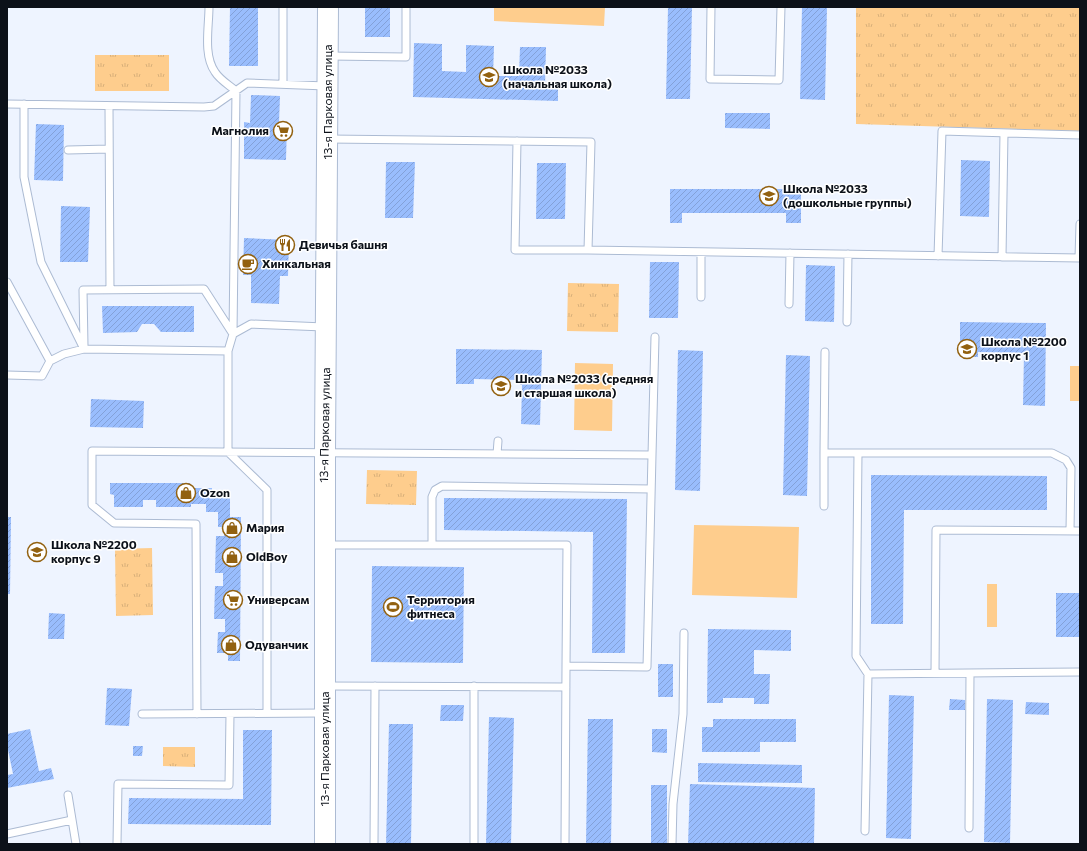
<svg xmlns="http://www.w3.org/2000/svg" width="1087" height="851" viewBox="0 0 1087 851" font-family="Commissioner,sans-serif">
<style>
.grass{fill:url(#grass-tufts)}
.pitch{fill:#fecd8d}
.building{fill:url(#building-hatch)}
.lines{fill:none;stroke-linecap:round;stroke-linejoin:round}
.lane-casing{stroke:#acbbd3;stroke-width:9}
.secondary-casing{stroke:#acbbd3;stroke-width:22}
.lane{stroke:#fff;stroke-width:7}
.secondary{stroke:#fff;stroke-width:20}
.labels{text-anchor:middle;stroke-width:3;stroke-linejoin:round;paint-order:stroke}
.poi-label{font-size:12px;font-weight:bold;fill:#0c1119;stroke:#fff;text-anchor:start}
.street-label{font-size:12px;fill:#0c1119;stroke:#fff}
</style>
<defs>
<pattern id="grass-tufts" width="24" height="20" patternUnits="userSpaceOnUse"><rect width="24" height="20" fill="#fecd8d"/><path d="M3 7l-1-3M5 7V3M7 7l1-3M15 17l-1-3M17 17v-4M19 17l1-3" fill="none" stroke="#d8af79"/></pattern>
<pattern id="building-hatch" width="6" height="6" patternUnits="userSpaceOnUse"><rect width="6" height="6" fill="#99bdfd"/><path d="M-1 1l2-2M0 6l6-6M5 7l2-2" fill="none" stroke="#83a1d8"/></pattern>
</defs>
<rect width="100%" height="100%" fill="#eef4ff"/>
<path class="grass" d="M 856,7 L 1080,7 L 1080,131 L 856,124 Z
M 95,55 L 169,55 L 169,91 L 95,91 Z
M 568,283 L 619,284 L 618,332 L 567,331 Z
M 367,470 L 417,471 L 416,505 L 366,504 Z
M 152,548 L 153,615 L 116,616 L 115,549 Z
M 163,747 L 195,747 L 195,767 L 163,766 Z"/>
<path class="pitch" d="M 494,7 L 605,7 L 604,26 L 494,21 Z
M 575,363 L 613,364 L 612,431 L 574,430 Z
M 1070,366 L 1080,366 L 1080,401 L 1070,401 Z
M 694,525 L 799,527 L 797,598 L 692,595 Z
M 987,584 L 997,584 L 997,627 L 987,627 Z"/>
<path class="building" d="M 230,7 L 258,7 L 258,66 L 229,66 Z
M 365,7 L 390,7 L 390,37 L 365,37 Z
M 668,7 L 692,7 L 690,99 L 666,99 Z
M 802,7 L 827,7 L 825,100 L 800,99 Z
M 414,43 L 442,44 L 442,71 L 466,72 L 466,45 L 494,46 L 493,76 L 519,76 L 520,47 L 546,47 L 545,86 L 558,86 L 558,101 L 413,97 Z
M 251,95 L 280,96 L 279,123 L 287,124 L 286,160 L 244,159 L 244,122 L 250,123 Z
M 725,113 L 770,113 L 770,129 L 725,128 Z
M 36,124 L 64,125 L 63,181 L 34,180 Z
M 961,160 L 990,161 L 989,217 L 960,216 Z
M 386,162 L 415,162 L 413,218 L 385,218 Z
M 537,163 L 566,163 L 565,219 L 536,219 Z
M 670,189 L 801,189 L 801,223 L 786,223 L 786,213 L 682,213 L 682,223 L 670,223 Z
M 61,206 L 90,207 L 88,262 L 60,262 Z
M 244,238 L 289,240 L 288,276 L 280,276 L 279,304 L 251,303 L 251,275 L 243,275 Z
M 650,262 L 679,262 L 678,318 L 649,318 Z
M 806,265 L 835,266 L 834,322 L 805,321 Z
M 102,306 L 194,306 L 194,332 L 161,332 L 154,324 L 142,324 L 137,332 L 103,333 Z
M 960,322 L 1046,323 L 1045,406 L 1023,405 L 1024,353 L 978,352 L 978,357 L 960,357 Z
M 456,349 L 542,350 L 540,425 L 521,424 L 522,385 L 520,385 L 520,380 L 474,379 L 474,384 L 456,384 Z
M 678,350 L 703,351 L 700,491 L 675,490 Z
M 786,355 L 810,356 L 807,496 L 783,495 Z
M 91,399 L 144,401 L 143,428 L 90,427 Z
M 871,475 L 1047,476 L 1047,510 L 904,510 L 903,624 L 871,624 Z
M 110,483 L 190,483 L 190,488 L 212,488 L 212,497 L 230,497 L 230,517 L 241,517 L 240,661 L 228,661 L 228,653 L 217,653 L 218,632 L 225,632 L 225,619 L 214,619 L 215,586 L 223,586 L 223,573 L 215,573 L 216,536 L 224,536 L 224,527 L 218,527 L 218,512 L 206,512 L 206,504 L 191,504 L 191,507 L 156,507 L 156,500 L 143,500 L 143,507 L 114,507 L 114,495 L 110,494 Z
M 444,498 L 627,499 L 625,653 L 592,653 L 593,532 L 444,530 Z
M 7,517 L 11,517 L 10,594 L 7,594 Z
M 372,566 L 464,567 L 463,663 L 371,662 Z
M 1056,593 L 1080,593 L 1080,637 L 1056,637 Z
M 49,613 L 65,614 L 64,639 L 48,639 Z
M 708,629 L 791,630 L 791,651 L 754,650 L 754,674 L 770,674 L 769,704 L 754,704 L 754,698 L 723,698 L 723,703 L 707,703 Z
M 658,664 L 673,664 L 673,697 L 658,697 Z
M 107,688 L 132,689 L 129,726 L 105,725 Z
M 889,695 L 914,696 L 911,839 L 886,838 Z
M 950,699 L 965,700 L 965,710 L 949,710 Z
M 987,699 L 1013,700 L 1010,843 L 984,842 Z
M 1026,702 L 1049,703 L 1049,715 L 1025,714 Z
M 441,705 L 464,705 L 463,721 L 440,721 Z
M 489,717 L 514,718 L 511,844 L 486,844 Z
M 588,719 L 613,719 L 611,844 L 586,844 Z
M 713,719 L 796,719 L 796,742 L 760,742 L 760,752 L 702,752 L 702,727 L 713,727 Z
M 389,724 L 413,724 L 411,844 L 386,844 Z
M 30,729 L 39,771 L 51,768 L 54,779 L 7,788 L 7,775 L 13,774 L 7,745 L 7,734 Z
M 652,729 L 667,729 L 667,753 L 652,752 Z
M 243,730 L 272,730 L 271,825 L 128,824 L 129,798 L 243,799 Z
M 133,746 L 143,746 L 142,756 L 133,756 Z
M 698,763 L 802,765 L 802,783 L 698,782 Z
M 690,784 L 815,788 L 814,844 L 688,844 Z
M 651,785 L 667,785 L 667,844 L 651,844 Z"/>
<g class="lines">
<g class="lane-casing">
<path id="lane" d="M 209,7 C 209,27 203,55 215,72 C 220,80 229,85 236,91 L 233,334
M 711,7 L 710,79 L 779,80 L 781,7
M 329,56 L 406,57 L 406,7
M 283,84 L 283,7
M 7,104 L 204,107 L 214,106 L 247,83 L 326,86
M 24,104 L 24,177 L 41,262 L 84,349
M 109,106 L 110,290
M 328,139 L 591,142 L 588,250 L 1080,258
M 517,141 L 515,250 L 588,250
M 68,150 L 109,149
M 938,256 L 942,131 L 1080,135
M 1002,257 L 1004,133
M 1079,258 L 1080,224
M 7,282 L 50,361
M 701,297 L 701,252
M 789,304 L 790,253
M 847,322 L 848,254
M 84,346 L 83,290 L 204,289 L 233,334
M 825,352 L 824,453 L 1052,453 L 1066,460 L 1071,468 L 1070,531
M 7,375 L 42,376 L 50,361 L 64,354 L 84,349 L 228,351
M 858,453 L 856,656 L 868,674
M 497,454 L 498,441
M 824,506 L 824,453
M 326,545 L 567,545 L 566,666
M 432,545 L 432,497 L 435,490 L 442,486 L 651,489
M 935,673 L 936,530 L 1080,531
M 326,686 L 566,687
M 267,713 L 267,490 L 228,452 L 228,351 L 233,334 L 251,324 L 324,327
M 142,714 L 323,713
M 197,714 L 196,524 L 114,523 L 92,505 L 92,451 L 652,455 L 655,337
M 68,795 L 76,844
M 969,828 L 970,673
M 865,831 L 868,674 L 1080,672
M 7,834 L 72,820
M 117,844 L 118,784 L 229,785 L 230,714
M 374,844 L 375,686
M 474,844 L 474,686
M 565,844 L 566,666 L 647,667 L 652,455
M 672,844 L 673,804 L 683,714 L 684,633"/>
</g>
<g class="secondary-casing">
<path id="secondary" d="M 325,844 L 325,452 L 328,7"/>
</g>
<use href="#lane" class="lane"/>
<use href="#secondary" class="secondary"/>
</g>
<defs>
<g id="school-ring" transform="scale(1)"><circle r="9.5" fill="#fff" stroke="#926110" stroke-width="1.5"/><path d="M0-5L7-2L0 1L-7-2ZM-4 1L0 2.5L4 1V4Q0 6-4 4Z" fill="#926110"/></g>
<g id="supermarket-ring" transform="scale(1)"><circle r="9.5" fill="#fff" stroke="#926110" stroke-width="1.5"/><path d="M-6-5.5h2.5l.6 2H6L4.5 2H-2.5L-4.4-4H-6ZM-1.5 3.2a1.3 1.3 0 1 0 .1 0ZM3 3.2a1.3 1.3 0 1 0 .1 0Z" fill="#926110"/></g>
<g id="restaurant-ring" transform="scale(1)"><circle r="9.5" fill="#fff" stroke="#926110" stroke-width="1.5"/><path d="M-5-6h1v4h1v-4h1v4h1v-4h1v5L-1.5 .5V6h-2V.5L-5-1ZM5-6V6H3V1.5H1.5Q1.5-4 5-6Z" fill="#926110"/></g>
<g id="cafe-ring" transform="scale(1)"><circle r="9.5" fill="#fff" stroke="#926110" stroke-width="1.5"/><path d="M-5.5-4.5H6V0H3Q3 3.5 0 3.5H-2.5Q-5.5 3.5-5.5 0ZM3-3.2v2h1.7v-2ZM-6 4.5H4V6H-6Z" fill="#926110"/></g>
<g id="shop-ring" transform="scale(1)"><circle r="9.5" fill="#fff" stroke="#926110" stroke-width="1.5"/><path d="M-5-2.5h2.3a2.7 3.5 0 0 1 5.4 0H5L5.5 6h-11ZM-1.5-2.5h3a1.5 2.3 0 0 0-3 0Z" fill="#926110"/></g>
<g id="stadium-ring" transform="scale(1)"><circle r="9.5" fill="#fff" stroke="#926110" stroke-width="1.5"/><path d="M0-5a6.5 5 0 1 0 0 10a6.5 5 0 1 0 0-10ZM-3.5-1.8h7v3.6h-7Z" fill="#926110"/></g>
</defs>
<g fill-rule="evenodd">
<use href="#school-ring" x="489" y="77"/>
<use href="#supermarket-ring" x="283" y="131"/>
<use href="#school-ring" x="769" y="196"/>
<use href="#restaurant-ring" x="285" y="245"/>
<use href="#cafe-ring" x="248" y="264"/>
<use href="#school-ring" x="967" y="349"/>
<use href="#school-ring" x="501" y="386"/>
<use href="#shop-ring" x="186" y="493"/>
<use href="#shop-ring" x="232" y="528"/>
<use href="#school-ring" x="37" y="552"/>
<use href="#shop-ring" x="232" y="557"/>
<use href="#supermarket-ring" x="233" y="600"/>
<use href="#stadium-ring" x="393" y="607"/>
<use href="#shop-ring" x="231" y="645"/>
</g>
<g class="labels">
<g class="poi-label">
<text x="503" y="74">Школа №2033<tspan x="503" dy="14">(начальная школа)</tspan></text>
<text x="269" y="135" text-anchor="end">Магнолия</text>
<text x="783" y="193">Школа №2033<tspan x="783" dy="14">(дошкольные группы)</tspan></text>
<text x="299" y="249">Девичья башня</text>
<text x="262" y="268">Хинкальная</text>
<text x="981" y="346">Школа №2200<tspan x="981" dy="14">корпус 1</tspan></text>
<text x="515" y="383">Школа №2033 (средняя<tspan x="515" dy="14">и старшая школа)</tspan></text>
<text x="200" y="497">Ozon</text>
<text x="246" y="532">Мария</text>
<text x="51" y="549">Школа №2200<tspan x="51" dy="14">корпус 9</tspan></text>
<text x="246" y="561">OldBoy</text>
<text x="247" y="604">Универсам</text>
<text x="407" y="604">Территория<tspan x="407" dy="14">фитнеса</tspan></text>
<text x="245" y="649">Одуванчик</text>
</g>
<g class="street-label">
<text transform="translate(328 102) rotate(-90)" y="4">13-я Парковая улица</text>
<text transform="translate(325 425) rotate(-89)" y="4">13-я Парковая улица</text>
<text transform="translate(325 749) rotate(-90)" y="4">13-я Парковая улица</text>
</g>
</g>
<rect width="1087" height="851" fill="none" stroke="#0c1119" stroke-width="16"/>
</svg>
